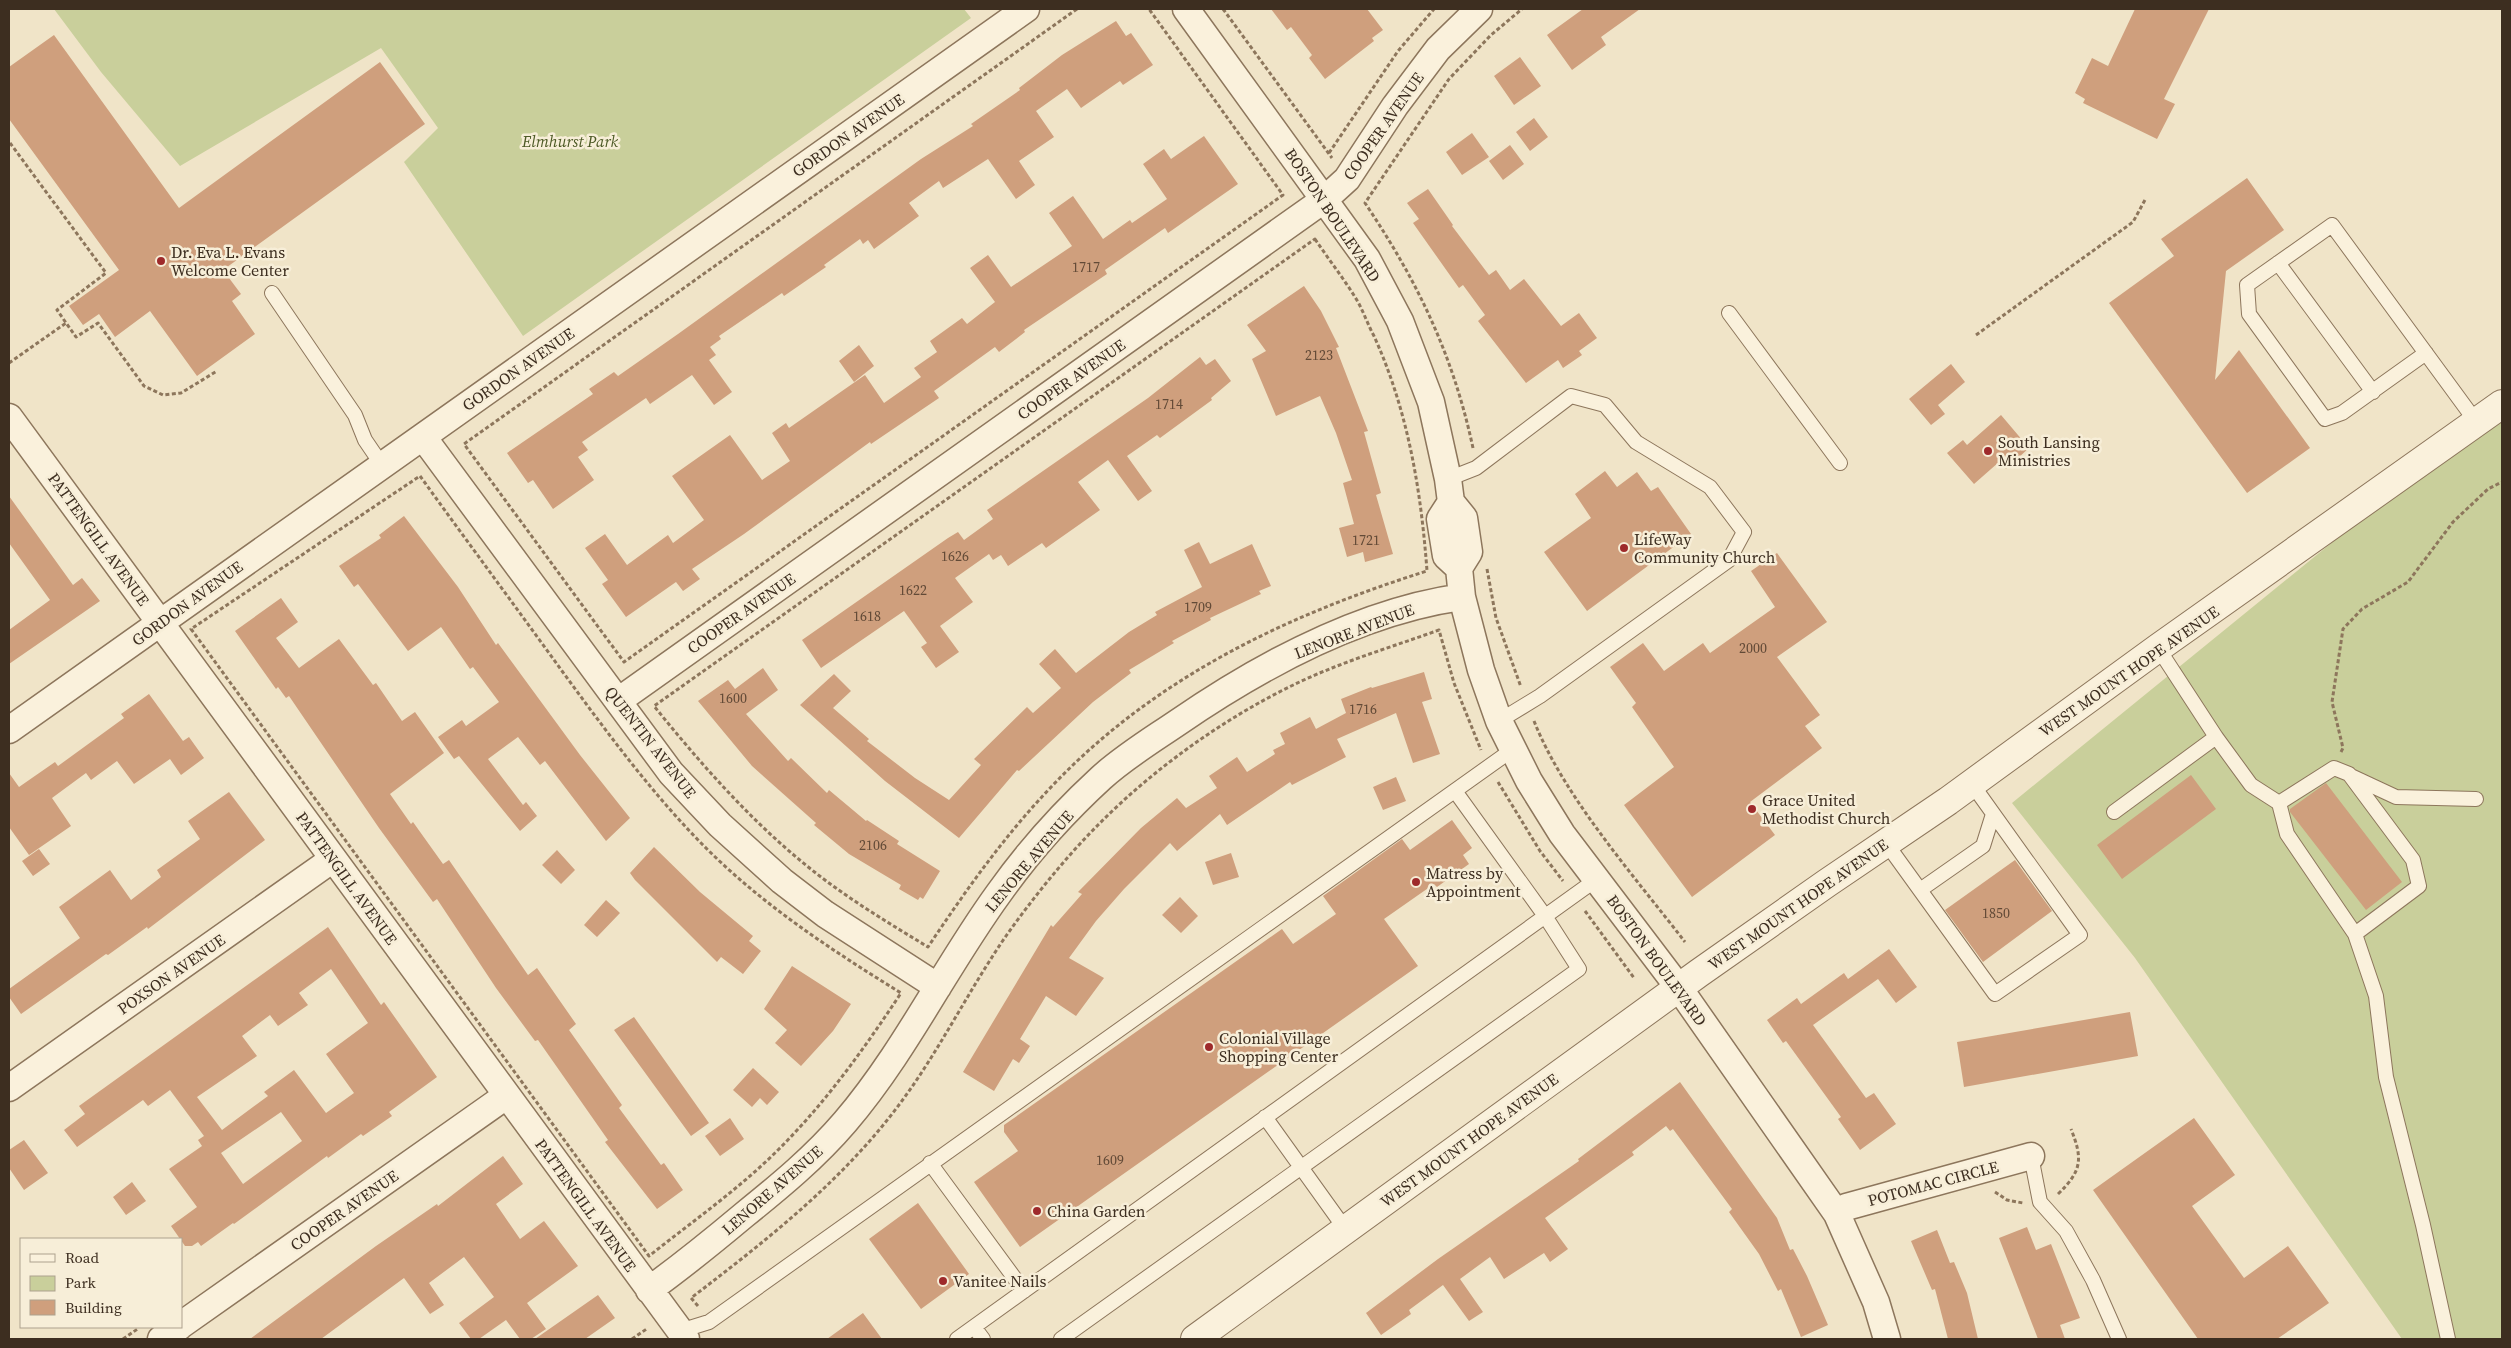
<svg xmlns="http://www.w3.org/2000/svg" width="2511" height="1348" viewBox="0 0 2511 1348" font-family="'Source Serif 4',serif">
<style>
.green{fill:#c9cf9b}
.building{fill:#cf9f7d;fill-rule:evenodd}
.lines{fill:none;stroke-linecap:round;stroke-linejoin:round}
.service-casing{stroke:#8d765c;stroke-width:16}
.minor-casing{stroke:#8d765c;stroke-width:29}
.tertiary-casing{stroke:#8d765c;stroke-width:30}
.path{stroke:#8d765c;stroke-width:3;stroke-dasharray:4 2.5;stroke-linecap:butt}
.service{stroke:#faf1dc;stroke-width:14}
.minor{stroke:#faf1dc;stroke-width:26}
.tertiary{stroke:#faf1dc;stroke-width:28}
.poi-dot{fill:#9e2a2b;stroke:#f7eed8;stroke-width:2}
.labels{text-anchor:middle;stroke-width:5;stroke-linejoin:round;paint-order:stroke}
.number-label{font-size:14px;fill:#624a37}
.street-label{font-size:16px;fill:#3d2e20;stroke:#f7eed8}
.park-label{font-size:16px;font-style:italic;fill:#4d5a26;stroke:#f7eed8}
.poi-label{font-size:16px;fill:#3d2e20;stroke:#f7eed8;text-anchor:start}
</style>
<rect width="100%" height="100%" fill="#f0e4c8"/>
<path class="green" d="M 54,9 L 964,9 L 971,18 L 523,336 L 404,162 L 438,128 L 381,48 L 180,166 L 101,72 Z
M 2502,404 L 2502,1339 L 2402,1339 L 2135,958 L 2012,803 Z"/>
<path class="building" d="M 1271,9 L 1367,9 L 1383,30 L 1372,38 L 1374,41 L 1325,79 L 1309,58 L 1312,55 L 1291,27 L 1287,30 Z
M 1583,9 L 1640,9 L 1601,37 L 1606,45 L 1572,70 L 1547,35 Z
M 2135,9 L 2209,9 L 2164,99 L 2175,104 L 2157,139 L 2083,103 L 2085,99 L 2075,93 L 2092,58 L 2108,66 Z
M 1116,21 L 1126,36 L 1131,33 L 1153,65 L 1123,85 L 1120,81 L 1081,108 L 1067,89 L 1036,111 L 1054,137 L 1019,161 L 1035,185 L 1016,199 L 988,159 L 943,188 L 939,181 L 909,203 L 919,216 L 874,249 L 868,240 L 863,244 L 860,239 L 824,265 L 826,267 L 784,296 L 782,293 L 719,336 L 721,339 L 710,347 L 716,355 L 709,360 L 732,392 L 714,405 L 692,375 L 650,404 L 646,398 L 582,442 L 588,450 L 578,457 L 594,480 L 553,509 L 533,480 L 528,483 L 507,453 L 593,394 L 589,389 L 614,372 L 618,376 L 678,334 L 921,159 L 973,126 L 971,124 L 1020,90 L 1019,88 L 1062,55 Z
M 54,35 L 179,208 L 380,62 L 425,124 L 223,270 L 241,294 L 232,301 L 255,334 L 197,376 L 150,311 L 115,337 L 99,314 L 83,325 L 69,306 L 119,270 L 9,119 L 9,67 Z
M 1520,57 L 1541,86 L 1514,105 L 1494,76 Z
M 1534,118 L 1548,137 L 1530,151 L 1516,132 Z
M 1472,133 L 1489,157 L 1462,175 L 1446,152 Z
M 1204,136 L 1238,184 L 1168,233 L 1165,228 L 1105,270 L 1107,274 L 1024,330 L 1025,332 L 999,352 L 995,347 L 934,391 L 939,398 L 871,444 L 870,442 L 744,534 L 692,569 L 700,579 L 683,591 L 676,582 L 626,617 L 602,584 L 608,580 L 585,548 L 605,534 L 627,565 L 668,535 L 673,543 L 704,520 L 672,476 L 730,435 L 762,480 L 790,461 L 772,433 L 786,423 L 789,428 L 865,375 L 884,403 L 921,377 L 914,368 L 937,352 L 930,341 L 962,318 L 967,324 L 995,302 L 970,268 L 988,255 L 1011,287 L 1072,246 L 1049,213 L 1073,196 L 1103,239 L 1130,220 L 1132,223 L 1167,199 L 1143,164 L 1164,149 L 1171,159 Z
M 1510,145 L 1524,164 L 1503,180 L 1489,161 Z
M 2247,178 L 2284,230 L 2226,271 L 2215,380 L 2239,350 L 2310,448 L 2247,493 L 2109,303 L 2174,256 L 2161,239 Z
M 1428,189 L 1453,225 L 1452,226 L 1489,275 L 1496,270 L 1510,290 L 1524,279 L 1561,326 L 1579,313 L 1597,338 L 1579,351 L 1582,355 L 1563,368 L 1558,360 L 1526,383 L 1478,321 L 1485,315 L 1463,285 L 1459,288 L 1413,223 L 1419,219 L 1407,203 Z
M 1304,286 L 1321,311 L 1339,347 L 1336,348 L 1368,431 L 1364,432 L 1381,493 L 1376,495 L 1393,554 L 1365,562 L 1363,552 L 1347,557 L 1339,528 L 1354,524 L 1343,483 L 1352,480 L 1336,433 L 1320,396 L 1276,416 L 1252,359 L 1266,351 L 1247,325 Z
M 859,345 L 874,366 L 854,382 L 839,361 Z
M 1200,357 L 1206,365 L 1215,359 L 1231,381 L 1211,398 L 1212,400 L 1160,438 L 1157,435 L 1127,456 L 1152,491 L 1138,501 L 1108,460 L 1078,482 L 1100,510 L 1046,548 L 1042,543 L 1008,566 L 1001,555 L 993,560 L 989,554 L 955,578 L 973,602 L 940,626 L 959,652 L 936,668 L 921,647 L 927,643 L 904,611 L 821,668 L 802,640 L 948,538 L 958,532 L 964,540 L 993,519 L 987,510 L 1148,398 Z
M 1951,364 L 1965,382 L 1938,405 L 1945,414 L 1931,425 L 1909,399 Z
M 2001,415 L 2029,448 L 2006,469 L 1999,462 L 1974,484 L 1947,453 L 1963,440 L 1967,445 Z
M 1605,471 L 1617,487 L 1637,472 L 1651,491 L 1658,487 L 1691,534 L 1587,611 L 1544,552 L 1591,518 L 1575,494 Z
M 9,496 L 73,585 L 82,578 L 100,601 L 9,664 L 9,630 L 50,600 L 9,543 Z
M 404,516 L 458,587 L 496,645 L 498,643 L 580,755 L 630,818 L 606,841 L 545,761 L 540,765 L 518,737 L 488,759 L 523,805 L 526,802 L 537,816 L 520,831 L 459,756 L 454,759 L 438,737 L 462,720 L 466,726 L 499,702 L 473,667 L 470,669 L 441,627 L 408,651 L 358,584 L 354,587 L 339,566 L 381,538 L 379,535 Z
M 1199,542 L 1210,564 L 1252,544 L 1271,586 L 1259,591 L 1261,594 L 1210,618 L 1211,620 L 1172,641 L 1174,643 L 1129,670 L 1131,673 L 1093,702 L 1019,771 L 1017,770 L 959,838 L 885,781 L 800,705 L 834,674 L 851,691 L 833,708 L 869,739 L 867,741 L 915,778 L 949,800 L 981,765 L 974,759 L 1027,707 L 1033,713 L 1061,688 L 1039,664 L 1055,649 L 1076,673 L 1129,632 L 1157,615 L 1155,612 L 1202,587 L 1184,550 Z
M 1777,553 L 1827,622 L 1777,657 L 1820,715 L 1805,726 L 1822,748 L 1750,802 L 1775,835 L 1692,897 L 1624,805 L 1674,767 L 1632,707 L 1636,703 L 1610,667 L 1643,643 L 1664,671 L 1703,643 L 1710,653 L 1775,607 L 1751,571 Z
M 281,598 L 298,622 L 276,638 L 299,668 L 339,639 L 373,685 L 376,683 L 402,721 L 415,712 L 444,753 L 390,794 L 411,824 L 413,822 L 443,864 L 449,860 L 528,975 L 537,968 L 576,1024 L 569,1030 L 622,1105 L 619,1108 L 661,1165 L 664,1163 L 683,1190 L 657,1209 L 605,1142 L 608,1140 L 538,1040 L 535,1041 L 496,988 L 437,899 L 433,902 L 379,828 L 289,696 L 286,698 L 278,687 L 276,689 L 235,631 Z
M 763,668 L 778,690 L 746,714 L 788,761 L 791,758 L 827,793 L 829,790 L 866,821 L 867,820 L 899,841 L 897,844 L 940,871 L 923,899 L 920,897 L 918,900 L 899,889 L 901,885 L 849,854 L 814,825 L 816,823 L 752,766 L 698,701 L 728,680 L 735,689 Z
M 1424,672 L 1432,699 L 1422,702 L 1440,754 L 1413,763 L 1396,713 L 1337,739 L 1346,757 L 1292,785 L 1290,782 L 1227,825 L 1220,814 L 1177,851 L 1170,843 L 1124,889 L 1096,921 L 1069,958 L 1104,978 L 1076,1016 L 1046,996 L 1020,1039 L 1030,1046 L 1019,1063 L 1013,1059 L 994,1091 L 963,1072 L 1051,925 L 1053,927 L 1082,894 L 1078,892 L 1141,828 L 1177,798 L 1186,808 L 1217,788 L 1209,776 L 1237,757 L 1247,772 L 1275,754 L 1273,750 L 1285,744 L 1280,733 L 1310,717 L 1316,729 L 1346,713 L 1341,699 L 1371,687 L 1372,688 Z
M 149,694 L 183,741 L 189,737 L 204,758 L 181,775 L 170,759 L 134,784 L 117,761 L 91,780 L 86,773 L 52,798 L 71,826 L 29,855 L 9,827 L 9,773 L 19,787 L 55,762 L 58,766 L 124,718 L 121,714 Z
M 2191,775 L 2216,809 L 2122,879 L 2097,845 Z
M 1396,777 L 1406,801 L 1383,810 L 1373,787 Z
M 2326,783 L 2402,882 L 2366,910 L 2290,812 L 2290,809 Z
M 229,792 L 265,840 L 148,929 L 147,927 L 108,955 L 106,954 L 21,1014 L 9,997 L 9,989 L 80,938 L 59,907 L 110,870 L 131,900 L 161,877 L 157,870 L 200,839 L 188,821 Z
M 1452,820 L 1472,848 L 1463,855 L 1469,864 L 1437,887 L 1434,884 L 1384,919 L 1418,966 L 1020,1247 L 974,1182 L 1018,1151 L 1004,1132 L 1004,1125 L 1282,929 L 1293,944 L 1336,914 L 1323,896 L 1402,839 L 1410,850 Z
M 654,847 L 700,892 L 753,936 L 749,941 L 761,951 L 743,974 L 721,957 L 717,962 L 635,880 L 630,873 Z
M 39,849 L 50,864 L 33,876 L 22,861 Z
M 557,850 L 575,870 L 561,884 L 542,865 Z
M 1231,853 L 1239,877 L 1213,885 L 1205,862 Z
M 2015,860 L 2052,911 L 1983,962 L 1945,910 Z
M 1180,897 L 1198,916 L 1181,933 L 1162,915 Z
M 606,900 L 620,913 L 597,937 L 584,925 Z
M 328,927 L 381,1005 L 384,1002 L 437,1077 L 389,1112 L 392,1116 L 363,1136 L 361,1134 L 328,1158 L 327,1156 L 234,1224 L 233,1223 L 201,1246 L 198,1242 L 192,1246 L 185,1246 L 171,1226 L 197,1207 L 169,1169 L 202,1146 L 198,1140 L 204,1136 L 170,1090 L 148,1106 L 143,1100 L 77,1147 L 64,1130 L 85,1114 L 79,1106 ZM 331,969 L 368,1023 L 326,1054 L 354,1093 L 326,1113 L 294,1070 L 264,1092 L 268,1096 L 222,1130 L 197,1097 L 257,1056 L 242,1036 L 270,1015 L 278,1026 L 308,1005 L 299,993 ZM 281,1112 L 302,1141 L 243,1184 L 221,1153 Z
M 1889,949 L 1917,987 L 1896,1003 L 1878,979 L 1813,1025 L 1866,1098 L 1874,1093 L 1896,1124 L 1860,1150 L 1838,1119 L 1841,1117 L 1786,1041 L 1783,1043 L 1767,1020 L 1797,998 L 1801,1004 L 1844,973 L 1848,979 Z
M 792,966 L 851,1004 L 833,1031 L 801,1066 L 775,1043 L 787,1030 L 764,1009 Z
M 2130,1012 L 2138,1056 L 1964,1087 L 1957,1042 Z
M 634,1017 L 709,1123 L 691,1136 L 614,1030 Z
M 753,1068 L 779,1092 L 767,1105 L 760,1098 L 752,1107 L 733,1090 Z
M 1680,1082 L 1777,1218 L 1790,1250 L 1793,1249 L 1807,1276 L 1828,1325 L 1801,1337 L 1781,1289 L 1778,1291 L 1759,1254 L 1729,1212 L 1732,1209 L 1673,1129 L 1670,1131 L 1666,1126 L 1632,1152 L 1634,1155 L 1545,1218 L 1568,1249 L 1550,1262 L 1544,1253 L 1504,1279 L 1490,1257 L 1460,1279 L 1483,1312 L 1469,1321 L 1443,1285 L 1409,1310 L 1411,1314 L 1381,1335 L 1366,1313 L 1438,1259 L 1579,1161 L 1578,1159 Z
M 730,1118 L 744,1139 L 720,1156 L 705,1136 Z
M 2194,1118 L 2235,1175 L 2192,1206 L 2244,1278 L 2288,1246 L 2329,1303 L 2277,1339 L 2198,1339 L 2093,1190 Z
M 24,1140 L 48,1173 L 24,1190 L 9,1168 L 9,1150 Z
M 503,1156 L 523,1184 L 496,1204 L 520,1239 L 544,1221 L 578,1266 L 527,1303 L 546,1329 L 531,1339 L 520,1339 L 506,1320 L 479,1339 L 471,1339 L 459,1323 L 494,1297 L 464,1257 L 429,1283 L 444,1305 L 430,1314 L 404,1278 L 321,1339 L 250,1339 L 376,1246 L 437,1204 L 438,1206 Z
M 132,1182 L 146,1201 L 126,1215 L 113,1197 Z
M 918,1203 L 969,1274 L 921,1309 L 869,1239 Z
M 2027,1227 L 2036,1250 L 2051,1244 L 2080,1318 L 2060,1325 L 2065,1339 L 2038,1339 L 1999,1238 Z
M 1937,1230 L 1950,1263 L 1954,1262 L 1967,1293 L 1978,1339 L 1948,1339 L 1935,1289 L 1932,1290 L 1911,1241 Z
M 598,1295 L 615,1318 L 585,1339 L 535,1339 Z
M 863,1313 L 882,1339 L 827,1339 Z"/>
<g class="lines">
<g class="service-casing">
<path id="service" d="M 2278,263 L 2373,392
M 272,293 L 355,415 L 365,440 L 382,465
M 1729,313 L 1840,463
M 2426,353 L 2342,413 L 2325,419 L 2249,314 L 2247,285 L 2332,225 L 2477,423
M 1448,479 L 1476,468 L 1571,396 L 1605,405 L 1636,442 L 1710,487 L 1744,532 L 1729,560 L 1540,696 L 1499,721
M 2158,648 L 2216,737 L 2251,785 L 2279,803
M 2351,776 L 2396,797 L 2476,799
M 2114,812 L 2216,737
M 1886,843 L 1995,994 L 2080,935 L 1972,784
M 1920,890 L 1983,846 L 1993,814
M 2355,934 L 2419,886 L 2413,860 L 2349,774 L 2334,768 L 2279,803 L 2287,834 L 2355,934 L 2376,996 L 2386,1077 L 2423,1225 L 2448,1339
M 1265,1117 L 1346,1230
M 2031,1156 L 2040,1202 L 2066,1231 L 2093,1280 L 2119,1339
M 930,1163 L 1024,1291
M 974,1327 L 983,1339
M 680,1331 L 709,1322 L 1512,750
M 957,1339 L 1597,879
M 1061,1339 L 1579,969 L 1545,916 L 1455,791"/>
</g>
<g class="minor-casing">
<path id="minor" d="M 1186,9 L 1367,259 L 1400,321 L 1431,402 L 1448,479 L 1451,502 L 1464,518 L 1469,552 L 1459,568 L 1462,597 L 1481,670 L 1499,721 L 1529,781 L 1562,834 L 1679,988 L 1837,1214 L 1876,1302 L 1887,1339
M 9,417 L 686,1339
M 423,437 L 671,773 L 720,825 L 782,881 L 825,914 L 938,987
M 1451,502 L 1440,519 L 1446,556 L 1459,568
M 618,701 L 1325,199 L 1347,179 L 1395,106 L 1438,49 L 1479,9
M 9,730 L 1026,9
M 9,1088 L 333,859
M 1837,1214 L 1846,1207 L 1857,1204 L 2031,1156
M 649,1290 C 682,1266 713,1241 744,1215 C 780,1186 815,1157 845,1122 C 905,1052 945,967 999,893 C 1028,852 1064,812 1101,778 C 1124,757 1152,740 1177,723 C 1260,666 1362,611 1462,597
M 181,1325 L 506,1096
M 161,1339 L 179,1327"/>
</g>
<g class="tertiary-casing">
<path id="tertiary" d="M 1195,1339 L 1699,973 L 1827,883 L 1948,801 L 2158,648 L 2502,404"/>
</g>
<path class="path" d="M 1077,9 L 464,444 L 624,662 L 1283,195 L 1149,9
M 1223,9 L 1332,158
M 10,143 L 106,273 L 57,310 L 76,337 L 98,323 L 144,386 L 163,395 L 181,393 L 217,371
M 1329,153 L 1398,51 L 1434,9
M 1315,239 C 1329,260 1345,280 1358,302 C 1364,313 1368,325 1374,336 C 1408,411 1421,490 1427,571 C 1287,615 1156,677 1053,785 C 1005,835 966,890 928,947 C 887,922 845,897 807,866 C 749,819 701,764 654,706 Z
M 1976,335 L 2133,222 L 2146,198
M 9,363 L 66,323
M 1473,448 C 1453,355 1418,282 1365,203 L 1449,79 L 1491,35 L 1522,9
M 420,476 C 467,541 515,606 562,671 C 606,731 650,791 702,844 C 761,904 830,949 901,993 C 864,1049 826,1102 779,1149 C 739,1189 693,1221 649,1256 L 191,629 Z
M 1487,569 L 1496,618 L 1521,687
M 1534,721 C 1564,797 1635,877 1685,942
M 2341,752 L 2343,748 L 2332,702 L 2343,629 L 2362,609 L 2408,582 L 2453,522 L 2488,489 L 2502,482
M 1498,782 L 1540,851 L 1563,881
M 1585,911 L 1634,978
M 1995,1192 L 2007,1200 L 2023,1203
M 2058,1194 C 2082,1171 2083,1159 2071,1129
M 698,1306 L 691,1298 C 763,1243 836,1186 892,1114 C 936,1058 966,994 1006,936 C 1033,898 1065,858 1098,825 C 1161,761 1248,701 1332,668 C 1367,654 1403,643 1439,630 L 1454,683 L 1481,750
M 123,1339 L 139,1328
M 632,1339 L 648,1328"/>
<use href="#service" class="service"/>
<use href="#minor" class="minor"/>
<use href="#tertiary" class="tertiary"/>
</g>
<g class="poi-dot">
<circle cx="161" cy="261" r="5"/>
<circle cx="1988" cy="451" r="5"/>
<circle cx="1624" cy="548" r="5"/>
<circle cx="1752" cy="809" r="5"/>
<circle cx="1416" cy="882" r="5"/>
<circle cx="1209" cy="1047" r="5"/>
<circle cx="1037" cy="1211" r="5"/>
<circle cx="943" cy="1281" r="5"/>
</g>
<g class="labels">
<g class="number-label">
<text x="1086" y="272">1717</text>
<text x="1319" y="360">2123</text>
<text x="1169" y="409">1714</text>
<text x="1366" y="545">1721</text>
<text x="955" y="561">1626</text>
<text x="913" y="595">1622</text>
<text x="1198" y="612">1709</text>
<text x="867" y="621">1618</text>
<text x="1753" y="653">2000</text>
<text x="733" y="703">1600</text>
<text x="1363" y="714">1716</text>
<text x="873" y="850">2106</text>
<text x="1996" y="918">1850</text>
<text x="1110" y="1165">1609</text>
</g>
<g class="street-label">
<text transform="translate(1383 126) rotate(-55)" y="6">COOPER AVENUE</text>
<text transform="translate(848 135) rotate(-35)" y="6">GORDON AVENUE</text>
<text transform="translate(1333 215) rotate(56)" y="6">BOSTON BOULEVARD</text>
<text transform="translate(518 369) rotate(-35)" y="6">GORDON AVENUE</text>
<text transform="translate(1071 379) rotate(-35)" y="6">COOPER AVENUE</text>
<text transform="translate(99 539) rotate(54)" y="6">PATTENGILL AVENUE</text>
<text transform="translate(187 603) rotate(-36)" y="6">GORDON AVENUE</text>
<text transform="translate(741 613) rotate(-35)" y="6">COOPER AVENUE</text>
<text transform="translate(1354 631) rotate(-21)" y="6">LENORE AVENUE</text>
<text transform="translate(2129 671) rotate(-35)" y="6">WEST MOUNT HOPE AVENUE</text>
<text transform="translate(651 742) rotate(52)" y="6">QUENTIN AVENUE</text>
<text transform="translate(1029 861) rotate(-50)" y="6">LENORE AVENUE</text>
<text transform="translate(347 878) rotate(54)" y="6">PATTENGILL AVENUE</text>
<text transform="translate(1798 904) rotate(-35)" y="6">WEST MOUNT HOPE AVENUE</text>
<text transform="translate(1657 960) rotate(54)" y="6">BOSTON BOULEVARD</text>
<text transform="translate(171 974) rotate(-35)" y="6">POXSON AVENUE</text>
<text transform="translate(1469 1140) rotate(-36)" y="6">WEST MOUNT HOPE AVENUE</text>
<text transform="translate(1933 1183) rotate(-15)" y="6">POTOMAC CIRCLE</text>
<text transform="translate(772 1190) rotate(-41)" y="6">LENORE AVENUE</text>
<text transform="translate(586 1205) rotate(54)" y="6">PATTENGILL AVENUE</text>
<text transform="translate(344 1210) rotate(-35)" y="6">COOPER AVENUE</text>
</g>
<g class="park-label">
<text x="570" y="147">Elmhurst Park</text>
</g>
<g class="poi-label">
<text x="171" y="258">Dr. Eva L. Evans<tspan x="171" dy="18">Welcome Center</tspan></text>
<text x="1998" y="448">South Lansing<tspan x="1998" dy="18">Ministries</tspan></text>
<text x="1634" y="545">LifeWay<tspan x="1634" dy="18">Community Church</tspan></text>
<text x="1762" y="806">Grace United<tspan x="1762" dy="18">Methodist Church</tspan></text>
<text x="1426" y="879">Matress by<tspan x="1426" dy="18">Appointment</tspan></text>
<text x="1219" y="1044">Colonial Village<tspan x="1219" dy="18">Shopping Center</tspan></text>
<text x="1047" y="1217">China Garden</text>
<text x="953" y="1287">Vanitee Nails</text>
</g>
</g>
<rect width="2511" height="1348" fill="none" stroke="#3d2e20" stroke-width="20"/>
<rect x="20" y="1238" width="162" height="90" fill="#f7eed8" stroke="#ada18e"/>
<rect x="30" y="1254" width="25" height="8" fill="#faf1dc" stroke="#ada18e"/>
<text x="65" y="1263" font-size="15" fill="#3d2e20">Road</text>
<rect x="30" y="1276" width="25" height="15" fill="#c9cf9b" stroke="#ada18e"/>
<text x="65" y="1288" font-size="15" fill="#3d2e20">Park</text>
<rect x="30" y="1300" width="25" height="15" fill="#cf9f7d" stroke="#ada18e"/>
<text x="65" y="1313" font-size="15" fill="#3d2e20">Building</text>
</svg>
